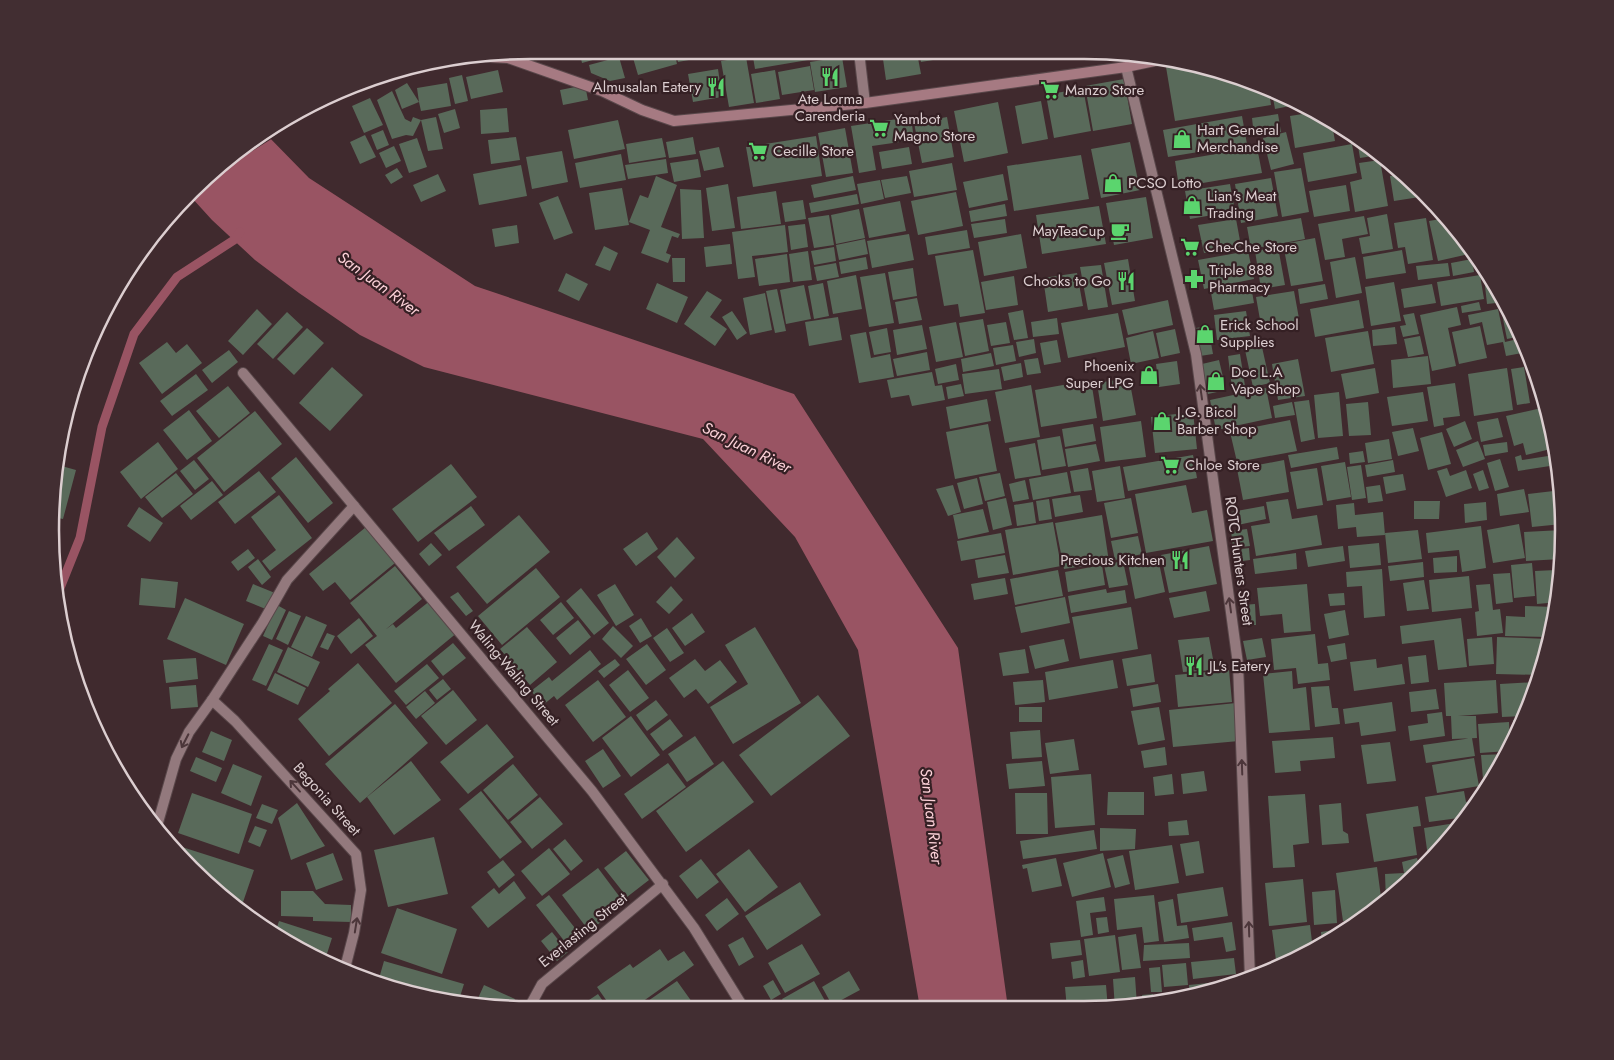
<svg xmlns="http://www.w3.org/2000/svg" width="1614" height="1060" viewBox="0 0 1614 1060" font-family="Jost,sans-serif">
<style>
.water{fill:#995463}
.pier{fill:#402a2e}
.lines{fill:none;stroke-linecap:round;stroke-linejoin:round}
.stream{stroke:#995463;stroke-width:9}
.building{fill:#596a5a}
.lane-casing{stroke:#59474a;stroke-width:12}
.street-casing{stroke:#59474a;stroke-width:12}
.secondary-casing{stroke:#59474a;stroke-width:12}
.lane{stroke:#93797d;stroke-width:10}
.street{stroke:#93797d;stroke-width:10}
.secondary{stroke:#a67a82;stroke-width:10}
.oneway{stroke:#4c363a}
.labels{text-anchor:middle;stroke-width:4.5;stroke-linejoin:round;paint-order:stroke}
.poi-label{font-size:15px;fill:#dcced0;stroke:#352024;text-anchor:start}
.street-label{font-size:15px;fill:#dcced0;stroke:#352024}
.water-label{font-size:16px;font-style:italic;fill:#fdd2d9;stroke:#352024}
.rim{fill:none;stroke:#dcced0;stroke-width:2.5}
</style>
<rect width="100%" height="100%" fill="#402a2e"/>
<path class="water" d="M 263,131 L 309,178 L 475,286 L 794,394 L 958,648 L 1008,1008 L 920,1008 L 858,650 L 795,537 L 703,439 L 424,367 L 360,335 L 299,293 L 255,260 L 212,220 L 192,198 Z"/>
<path class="pier" d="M 266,130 L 273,138 L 222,170 L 263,131 Z"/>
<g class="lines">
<path class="stream" d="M 60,588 L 80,538 L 102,427 L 134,334 L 177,277 L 234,240 L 240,232
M 66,649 L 70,662"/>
</g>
<path class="building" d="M 579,50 L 617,51 L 618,53 L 582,63 Z
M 631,51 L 674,51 L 677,64 L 638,75 Z
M 676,51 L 732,51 L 732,52 L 678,62 Z
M 752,51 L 819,52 L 820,58 L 755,69 Z
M 882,52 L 917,53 L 921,74 L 886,80 Z
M 919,53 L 950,53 L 951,57 L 921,62 Z
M 619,57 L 625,78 L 610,81 L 591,73 L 589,65 Z
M 746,57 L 754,103 L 729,107 L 721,61 Z
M 842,57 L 847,87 L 815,92 L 810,62 Z
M 1181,65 L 1269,91 L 1271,105 L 1175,121 L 1166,67 Z
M 810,66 L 814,90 L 782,95 L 778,72 Z
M 718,69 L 722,97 L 693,102 L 688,74 Z
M 498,70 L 503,92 L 471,99 L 466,77 Z
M 775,70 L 780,99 L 756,103 L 751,74 Z
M 462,75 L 468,101 L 455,104 L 449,78 Z
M 1124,79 L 1132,124 L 1093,131 L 1085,86 Z
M 407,83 L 419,102 L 417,88 L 447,83 L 451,106 L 421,111 L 419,102 L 402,109 L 395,90 Z
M 585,85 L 588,100 L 563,105 L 560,90 Z
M 1083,88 L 1091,131 L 1054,138 L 1046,95 Z
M 392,91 L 405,119 L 411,122 L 413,117 L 421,120 L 436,117 L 443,149 L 428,151 L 421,120 L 413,136 L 406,135 L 392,139 L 377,100 Z
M 1272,92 L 1288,97 L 1290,106 L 1275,109 Z
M 370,98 L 383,125 L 364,133 L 352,106 Z
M 1293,98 L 1296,99 L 1301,103 L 1294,104 Z
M 1041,101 L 1048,139 L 1022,144 L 1015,106 Z
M 998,102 L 1008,153 L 964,162 L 954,111 Z
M 507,108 L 509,132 L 481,134 L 480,110 Z
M 455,109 L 460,128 L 444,133 L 438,114 Z
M 1315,112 L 1332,124 L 1335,141 L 1295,148 L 1290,116 Z
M 1278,114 L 1281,132 L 1254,136 L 1252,118 Z
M 1242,116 L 1247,144 L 1168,157 L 1163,130 Z
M 911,117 L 914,140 L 872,146 L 876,170 L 859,173 L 851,126 Z
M 947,117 L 954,157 L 922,163 L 914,123 Z
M 618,120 L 625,149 L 574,159 L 568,130 Z
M 845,128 L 853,173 L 826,177 L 818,133 Z
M 383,130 L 389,145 L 377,150 L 371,135 Z
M 1342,130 L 1347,133 L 1353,137 L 1344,139 Z
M 1286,132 L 1294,164 L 1271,170 L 1263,138 Z
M 365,135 L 376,157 L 360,164 L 350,142 Z
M 816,136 L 822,176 L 753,187 L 746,147 Z
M 516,137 L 520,160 L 491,164 L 488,140 Z
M 693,137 L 696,154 L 669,158 L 666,142 Z
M 417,138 L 427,167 L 409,173 L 399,144 Z
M 662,138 L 666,157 L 629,163 L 626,144 Z
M 1357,140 L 1379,155 L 1360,158 Z
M 1130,142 L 1140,190 L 1101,198 L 1091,149 Z
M 1352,144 L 1357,173 L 1308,182 L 1303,153 Z
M 394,146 L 401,161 L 386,168 L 379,153 Z
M 719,147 L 724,167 L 704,171 L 699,151 Z
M 909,147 L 912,164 L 882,169 L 879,152 Z
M 1257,147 L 1262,173 L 1179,187 L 1175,161 Z
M 562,151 L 568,182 L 532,189 L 526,157 Z
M 621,154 L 626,180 L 580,188 L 575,163 Z
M 1081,155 L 1089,199 L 1014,211 L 1007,166 Z
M 666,159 L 668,173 L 628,179 L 625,165 Z
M 698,159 L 701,177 L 674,182 L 670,163 Z
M 1380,160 L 1388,206 L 1355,212 L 1350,182 L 1362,179 L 1359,163 Z
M 1389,161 L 1400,169 L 1402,171 L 1390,173 L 1388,162 Z
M 952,163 L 957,190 L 914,197 L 909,171 Z
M 521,165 L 527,196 L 479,205 L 473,174 Z
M 397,168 L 403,177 L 391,184 L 385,175 Z
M 1301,168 L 1309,212 L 1282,217 L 1274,172 Z
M 438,174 L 446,191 L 421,202 L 413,185 Z
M 1003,174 L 1008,200 L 969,208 L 963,182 Z
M 1405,174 L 1426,196 L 1394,201 L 1390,176 Z
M 656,176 L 677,185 L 661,227 L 680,234 L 678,238 L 672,236 L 666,253 L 671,255 L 668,263 L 641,253 L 650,230 L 629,222 L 640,195 L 648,198 Z
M 853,176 L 856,190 L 814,198 L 811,185 Z
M 907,176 L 911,193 L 885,198 L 881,180 Z
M 1271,178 L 1278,216 L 1241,223 L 1235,184 Z
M 880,180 L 884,199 L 861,204 L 857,184 Z
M 728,184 L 735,228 L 712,231 L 706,188 Z
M 1230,184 L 1235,211 L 1190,219 L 1185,191 Z
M 1346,185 L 1350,211 L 1314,217 L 1309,191 Z
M 622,188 L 629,225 L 595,230 L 589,193 Z
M 680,189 L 701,190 L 704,238 L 682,239 Z
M 776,191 L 781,224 L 741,229 L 737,197 Z
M 956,192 L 963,226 L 918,235 L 911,201 Z
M 857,194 L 859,204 L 811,213 L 809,203 Z
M 558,196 L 573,233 L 554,240 L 539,203 Z
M 1146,197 L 1153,238 L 1114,245 L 1106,203 Z
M 803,200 L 806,219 L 785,222 L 782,203 Z
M 900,201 L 906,231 L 869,238 L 863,208 Z
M 1005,204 L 1007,216 L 971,222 L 969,211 Z
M 1099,206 L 1106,244 L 1042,254 L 1036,215 Z
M 859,209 L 865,238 L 836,244 L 831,215 Z
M 1387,214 L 1393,249 L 1362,254 L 1359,238 L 1370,236 L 1367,218 Z
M 829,215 L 834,245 L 814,248 L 808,218 Z
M 1364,216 L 1368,234 L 1342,239 L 1345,257 L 1325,260 L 1318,224 Z
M 1301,218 L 1305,239 L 1251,249 L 1247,227 Z
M 1426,218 L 1433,260 L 1408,264 L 1405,247 L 1398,248 L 1394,223 Z
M 1446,218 L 1465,238 L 1469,254 L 1438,261 L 1429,221 Z
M 1005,219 L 1007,233 L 974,238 L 971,224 Z
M 1236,219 L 1241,246 L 1204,253 L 1198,225 Z
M 805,224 L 808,247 L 791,250 L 788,226 Z
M 517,225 L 519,243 L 495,247 L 492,229 Z
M 785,225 L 788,252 L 752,256 L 755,277 L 738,279 L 732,232 Z
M 967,230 L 970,248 L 928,255 L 925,237 Z
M 909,234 L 914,260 L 872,268 L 867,241 Z
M 1021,234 L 1027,268 L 984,276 L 978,242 Z
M 1315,238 L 1323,281 L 1291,286 L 1283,244 Z
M 865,239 L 868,254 L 839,260 L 836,245 Z
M 730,244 L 732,264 L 706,267 L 704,247 Z
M 604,246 L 618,253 L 610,271 L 595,265 Z
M 834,247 L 836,261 L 814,265 L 811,251 Z
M 1278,247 L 1285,285 L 1261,289 L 1255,251 Z
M 973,250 L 985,313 L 960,317 L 958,304 L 944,306 L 935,256 Z
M 1402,250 L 1406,273 L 1366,279 L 1363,257 Z
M 808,251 L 812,280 L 793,282 L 789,254 Z
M 1248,251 L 1254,279 L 1204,289 L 1198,260 Z
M 787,254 L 790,282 L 759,286 L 755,259 Z
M 866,257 L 868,269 L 841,274 L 839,262 Z
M 1355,257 L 1362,293 L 1336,298 L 1330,262 Z
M 672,258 L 685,258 L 685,282 L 673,282 Z
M 1128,259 L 1135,301 L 1112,305 L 1104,263 Z
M 1472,259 L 1474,272 L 1453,276 L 1451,263 Z
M 836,263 L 839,277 L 817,281 L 814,267 Z
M 1448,263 L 1450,276 L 1418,280 L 1416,266 Z
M 1101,265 L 1108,307 L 1088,310 L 1080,267 Z
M 1483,267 L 1505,302 L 1487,304 Z
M 913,268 L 917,296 L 893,300 L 888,272 Z
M 566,273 L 588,284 L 579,301 L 558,291 Z
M 885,273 L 894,323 L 869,327 L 860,277 Z
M 1077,273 L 1083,306 L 1048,312 L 1043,278 Z
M 856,275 L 862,309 L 833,314 L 827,281 Z
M 1480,275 L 1484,299 L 1441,306 L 1437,282 Z
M 1014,276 L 1018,305 L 986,310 L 981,282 Z
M 1394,282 L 1401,321 L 1371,326 L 1365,287 Z
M 657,283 L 688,297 L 677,323 L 646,309 Z
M 823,283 L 829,316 L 814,319 L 808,286 Z
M 1325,284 L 1328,299 L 1300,304 L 1298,289 Z
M 1432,284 L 1436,303 L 1404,308 L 1401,289 Z
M 804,285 L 811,319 L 786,324 L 780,290 Z
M 1251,286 L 1254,303 L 1214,310 L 1211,293 Z
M 777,289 L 786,331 L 775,333 L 766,291 Z
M 707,291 L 722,300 L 710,317 L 727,329 L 715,346 L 684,324 Z
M 1294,291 L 1300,324 L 1262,331 L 1256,297 Z
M 765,293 L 772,330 L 750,335 L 743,298 Z
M 917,298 L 922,320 L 899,324 L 895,302 Z
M 1168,300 L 1173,325 L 1128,335 L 1122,310 Z
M 1359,300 L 1364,328 L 1315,337 L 1310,309 Z
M 1479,302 L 1481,310 L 1462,313 L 1461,306 Z
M 1457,307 L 1461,325 L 1448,328 L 1456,366 L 1432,371 L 1420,315 Z
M 1508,307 L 1514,317 L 1521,336 L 1507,339 L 1501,309 Z
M 257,309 L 272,324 L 243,355 L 228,341 Z
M 1498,309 L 1505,342 L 1522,338 L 1527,352 L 1506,356 L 1503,342 L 1487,345 L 1482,322 L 1470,325 L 1468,315 Z
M 1023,310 L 1028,338 L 1014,340 L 1008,313 Z
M 732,311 L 747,333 L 737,340 L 722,317 Z
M 1246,311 L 1250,336 L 1217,340 L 1214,315 Z
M 287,312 L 303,327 L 273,359 L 257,344 Z
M 1118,313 L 1125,347 L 1068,358 L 1061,323 Z
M 1414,313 L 1419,334 L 1403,337 L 1400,326 L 1406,325 L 1403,315 Z
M 838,317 L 842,340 L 809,346 L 805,322 Z
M 1057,318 L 1059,334 L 1033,337 L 1031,322 Z
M 983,319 L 989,351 L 965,356 L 959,323 Z
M 956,322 L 963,357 L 936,362 L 929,327 Z
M 1006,322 L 1010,343 L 991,346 L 987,325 Z
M 922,325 L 927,349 L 897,355 L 893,330 Z
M 1208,326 L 1213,354 L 1200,356 L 1196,328 Z
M 1480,326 L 1487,358 L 1459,364 L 1452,332 Z
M 1395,327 L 1397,344 L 1373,346 L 1372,330 Z
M 307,328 L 324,343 L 294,375 L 277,359 Z
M 887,328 L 891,352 L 874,355 L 869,332 Z
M 1175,329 L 1180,353 L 1161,357 L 1156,333 Z
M 1153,331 L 1159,358 L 1131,364 L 1126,338 Z
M 1368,331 L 1374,364 L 1331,372 L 1325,338 Z
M 866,332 L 871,358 L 890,354 L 894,377 L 859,383 L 850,335 Z
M 1420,336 L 1424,354 L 1408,357 L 1404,339 Z
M 1034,339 L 1036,353 L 1019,357 L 1016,342 Z
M 1057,340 L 1061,362 L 1044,365 L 1040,343 Z
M 167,342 L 176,353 L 187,344 L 202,363 L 162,394 L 139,363 Z
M 1013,345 L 1016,361 L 996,365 L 993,348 Z
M 1262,347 L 1270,383 L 1253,387 L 1245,350 Z
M 229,350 L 238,362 L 212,383 L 202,370 Z
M 927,352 L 930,370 L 897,376 L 893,359 Z
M 991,353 L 994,366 L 963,372 L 961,359 Z
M 1240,354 L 1245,386 L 1232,388 L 1228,356 Z
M 1428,356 L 1431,384 L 1393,388 L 1391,360 Z
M 1038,358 L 1041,373 L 1027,375 L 1024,360 Z
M 1298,359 L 1305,396 L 1278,400 L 1272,364 Z
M 1219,360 L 1226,390 L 1208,394 L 1202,364 Z
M 1177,361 L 1180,384 L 1159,387 L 1156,364 Z
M 1021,363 L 1023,377 L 1004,381 L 1001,367 Z
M 956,364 L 959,380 L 938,384 L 935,369 Z
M 332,367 L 363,395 L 330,431 L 299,403 Z
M 1524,367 L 1530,403 L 1517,405 L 1511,369 Z
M 1375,368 L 1379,393 L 1346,399 L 1341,374 Z
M 1507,368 L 1513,410 L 1474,416 L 1468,374 Z
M 999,369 L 1002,389 L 965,394 L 962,374 Z
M 1533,369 L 1534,369 L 1545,399 L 1538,400 Z
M 932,372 L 935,386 L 942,385 L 945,400 L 912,406 L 909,395 L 891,398 L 887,380 Z
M 196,374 L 208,390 L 172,416 L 160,401 Z
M 1129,378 L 1136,415 L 1103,421 L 1097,383 Z
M 1091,380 L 1097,418 L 1041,427 L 1035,390 Z
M 1455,383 L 1460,416 L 1443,418 L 1444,425 L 1434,427 L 1427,387 Z
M 961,384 L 964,396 L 948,399 L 946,387 Z
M 1031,385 L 1040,437 L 1005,443 L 995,392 Z
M 228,386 L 250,413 L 219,438 L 196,411 Z
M 1266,388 L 1272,418 L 1216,430 L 1210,400 Z
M 1339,392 L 1343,436 L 1318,438 L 1314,395 Z
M 1423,392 L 1428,421 L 1392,426 L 1387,397 Z
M 987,399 L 991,421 L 950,429 L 946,407 Z
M 1309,400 L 1315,439 L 1301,442 L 1294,402 Z
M 1292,402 L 1295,415 L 1275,418 L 1273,406 Z
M 1368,402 L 1371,435 L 1349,436 L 1346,404 Z
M 1546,407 L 1555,448 L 1526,455 L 1523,443 L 1514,446 L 1506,416 Z
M 189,410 L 212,441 L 187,460 L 163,430 Z
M 255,411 L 282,444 L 224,492 L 197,458 Z
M 1193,412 L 1197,449 L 1155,453 L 1151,417 Z
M 1498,418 L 1503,437 L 1481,442 L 1477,422 Z
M 1290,420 L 1297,451 L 1237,462 L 1230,432 Z
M 1141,421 L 1146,457 L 1105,462 L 1100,427 Z
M 1465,421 L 1472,439 L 1454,447 L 1446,429 Z
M 988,424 L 997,471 L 955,479 L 946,432 Z
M 1093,424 L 1096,441 L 1065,447 L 1062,429 Z
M 1413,428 L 1419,451 L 1398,456 L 1392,432 Z
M 1442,432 L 1451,464 L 1428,470 L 1420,438 Z
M 1060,436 L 1066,466 L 1042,470 L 1037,440 Z
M 1389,439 L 1392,459 L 1368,463 L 1365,443 Z
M 1478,441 L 1485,459 L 1463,467 L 1456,450 Z
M 158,442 L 178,469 L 141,499 L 120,472 Z
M 1507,442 L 1508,452 L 1485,456 L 1483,445 Z
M 1035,443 L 1041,475 L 1015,479 L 1009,448 Z
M 1096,444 L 1100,461 L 1068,467 L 1065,449 Z
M 1337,447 L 1339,459 L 1291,468 L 1288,455 Z
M 1363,451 L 1365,462 L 1350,464 L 1349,453 Z
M 1193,455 L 1197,478 L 1128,491 L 1123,467 Z
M 1521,455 L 1522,460 L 1548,456 L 1550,466 L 1518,471 L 1515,457 Z
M 296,457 L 333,503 L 308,523 L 271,478 Z
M 1500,459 L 1509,487 L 1495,491 L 1487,463 Z
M 194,460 L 209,479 L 195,490 L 180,471 Z
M 1284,460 L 1289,492 L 1243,500 L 1237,469 Z
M 1393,460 L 1395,472 L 1367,477 L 1365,465 Z
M 1345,462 L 1351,497 L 1327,501 L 1321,466 Z
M 451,464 L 477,497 L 418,542 L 392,509 Z
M 58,465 L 76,470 L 63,519 L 53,517 L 51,499 Z
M 1361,465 L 1366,498 L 1352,500 L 1347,467 Z
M 1120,466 L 1125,498 L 1097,502 L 1092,471 Z
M 1088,468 L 1092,490 L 1074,492 L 1070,471 Z
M 1317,468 L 1323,505 L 1297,509 L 1290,472 Z
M 1447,468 L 1450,476 L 1466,470 L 1472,488 L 1446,497 L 1437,471 Z
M 1483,470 L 1489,488 L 1479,491 L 1473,474 Z
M 259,471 L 276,492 L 235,524 L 218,502 Z
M 1067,472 L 1071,493 L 1033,500 L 1029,479 Z
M 176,473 L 193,494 L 162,518 L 145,497 Z
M 1000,473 L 1005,496 L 985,501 L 979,477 Z
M 1403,474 L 1406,490 L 1386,494 L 1383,477 Z
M 977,478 L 983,504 L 964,509 L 957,483 Z
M 1025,480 L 1029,499 L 1013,502 L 1009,484 Z
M 212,481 L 223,495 L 191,520 L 180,506 Z
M 953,485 L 961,512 L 948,516 L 936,489 Z
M 1186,485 L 1192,513 L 1207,510 L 1213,541 L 1146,553 L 1135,494 Z
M 1380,485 L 1383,501 L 1368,503 L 1366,487 Z
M 1524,489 L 1529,512 L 1500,516 L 1497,494 Z
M 1562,490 L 1562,524 L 1532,527 L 1528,494 Z
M 279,495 L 312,538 L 270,571 L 262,561 L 276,550 L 251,517 Z
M 1080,495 L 1083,512 L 1055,517 L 1052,499 Z
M 1006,498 L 1012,525 L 993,530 L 987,502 Z
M 1131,498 L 1138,533 L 1111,538 L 1104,503 Z
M 1049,499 L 1052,519 L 1039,521 L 1036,501 Z
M 1288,499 L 1292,519 L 1317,515 L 1322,545 L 1256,556 L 1251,526 L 1270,523 L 1266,502 Z
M 1414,501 L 1440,501 L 1439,519 L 1414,519 Z
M 1033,502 L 1036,523 L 1017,526 L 1014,505 Z
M 1486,502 L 1487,520 L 1465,523 L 1464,504 Z
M 1354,503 L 1355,515 L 1383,512 L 1385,535 L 1357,537 L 1356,527 L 1338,529 L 1336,505 Z
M 471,506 L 485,525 L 449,551 L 434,533 Z
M 1264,506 L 1266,519 L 1233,526 L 1231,512 Z
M 139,507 L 163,523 L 150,542 L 127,526 Z
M 983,509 L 989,532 L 958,539 L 953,515 Z
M 519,515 L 550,552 L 487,604 L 456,567 Z
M 1102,515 L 1109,562 L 1064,569 L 1055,523 Z
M 1053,522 L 1061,566 L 1013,575 L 1005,530 Z
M 1519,524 L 1525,558 L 1493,563 L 1487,530 Z
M 1481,526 L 1486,568 L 1462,572 L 1459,550 L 1428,553 L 1426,533 Z
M 366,527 L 395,563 L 350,600 L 335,582 L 323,591 L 309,574 Z
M 1247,529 L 1250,546 L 1233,548 L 1231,531 Z
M 1418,530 L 1422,559 L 1388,563 L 1385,533 Z
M 1562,530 L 1561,559 L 1526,561 L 1524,532 Z
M 647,532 L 658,549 L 636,566 L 623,549 Z
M 1001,533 L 1005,553 L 961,561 L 957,541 Z
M 1138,536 L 1142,554 L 1115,560 L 1111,541 Z
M 677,537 L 695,558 L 675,578 L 657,557 Z
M 431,543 L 442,555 L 429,566 L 419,554 Z
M 1379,543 L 1381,565 L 1350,568 L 1348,546 Z
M 1209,546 L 1217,584 L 1169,593 L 1161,555 Z
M 1343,546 L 1345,561 L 1308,567 L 1305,551 Z
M 1249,548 L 1250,560 L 1235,562 L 1233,550 Z
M 248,549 L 255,558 L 238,571 L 231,562 Z
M 1296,553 L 1297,569 L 1255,574 L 1253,559 Z
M 1005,555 L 1009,573 L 978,578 L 975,560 Z
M 1457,556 L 1457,572 L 1434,573 L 1433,558 Z
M 1158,558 L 1165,592 L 1135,599 L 1128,563 Z
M 258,559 L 271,577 L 262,585 L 248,567 Z
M 1123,561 L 1128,585 L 1109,588 L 1104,565 Z
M 1423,562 L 1424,577 L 1390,581 L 1388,566 Z
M 1532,563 L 1535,596 L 1514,598 L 1511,565 Z
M 1102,565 L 1105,585 L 1068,592 L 1065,572 Z
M 395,566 L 422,599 L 385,630 L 393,624 L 396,628 L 431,600 L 458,632 L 396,683 L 365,645 L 377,636 L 350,603 Z
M 536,568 L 560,597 L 502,645 L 478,616 Z
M 1382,569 L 1385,616 L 1364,618 L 1362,586 L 1347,587 L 1346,572 Z
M 1058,570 L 1063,596 L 1015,605 L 1010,579 Z
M 1556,570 L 1558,602 L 1537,604 L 1535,571 Z
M 1510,573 L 1513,602 L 1496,604 L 1493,574 Z
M 1469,576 L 1472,608 L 1432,612 L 1429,580 Z
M 141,578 L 178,582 L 175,608 L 139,605 Z
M 1005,578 L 1008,594 L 974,600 L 971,584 Z
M 1424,580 L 1429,609 L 1407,611 L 1403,583 Z
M 253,584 L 275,593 L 268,610 L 246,601 Z
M 615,584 L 634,615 L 616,626 L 597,595 Z
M 1307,584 L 1311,631 L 1284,633 L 1282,614 L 1260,616 L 1257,588 Z
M 1490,584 L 1493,610 L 1500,609 L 1503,633 L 1477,636 L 1475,612 L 1479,611 L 1476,585 Z
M 671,586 L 683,600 L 669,614 L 656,602 Z
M 581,588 L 609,623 L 594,635 L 566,601 Z
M 1106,589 L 1107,593 L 1125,590 L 1127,603 L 1071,613 L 1068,596 Z
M 1206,591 L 1210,611 L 1174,618 L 1169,598 Z
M 458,592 L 473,611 L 466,616 L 450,597 Z
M 1344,593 L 1345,605 L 1330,606 L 1328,594 Z
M 1065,597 L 1070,623 L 1021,633 L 1015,607 Z
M 185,598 L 244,624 L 226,665 L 167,639 Z
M 561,602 L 574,618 L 553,635 L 540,620 Z
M 1255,604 L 1256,625 L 1243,625 L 1243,605 Z
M 277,605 L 286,610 L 272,640 L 263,636 Z
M 1525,606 L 1555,607 L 1549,637 L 1505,636 L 1506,616 L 1525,617 Z
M 1131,607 L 1138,649 L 1080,659 L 1072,617 Z
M 1345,610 L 1349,635 L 1329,639 L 1324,614 Z
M 289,611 L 301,616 L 288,645 L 276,639 Z
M 692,613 L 705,632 L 685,646 L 672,628 Z
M 306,616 L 327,625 L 312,657 L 291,647 Z
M 359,618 L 373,636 L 351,654 L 337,636 Z
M 641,618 L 652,636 L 640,643 L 629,626 Z
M 1461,618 L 1467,667 L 1438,670 L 1434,640 L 1402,644 L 1400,626 Z
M 578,620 L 591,637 L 570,655 L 556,638 Z
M 613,626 L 633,646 L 621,658 L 602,639 Z
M 527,627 L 557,662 L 530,685 L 500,649 Z
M 755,627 L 801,703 L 733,744 L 710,707 L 748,684 L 725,645 Z
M 667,628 L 684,653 L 670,662 L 653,638 Z
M 327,633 L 335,636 L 328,650 L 320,647 Z
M 1315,634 L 1318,664 L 1328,663 L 1330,680 L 1298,684 L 1296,668 L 1274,670 L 1271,639 Z
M 1209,637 L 1215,670 L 1183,672 L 1178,640 Z
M 1492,637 L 1494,664 L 1469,666 L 1467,639 Z
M 1497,637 L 1549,639 L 1541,675 L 1496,674 Z
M 1262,638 L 1266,657 L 1247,660 L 1243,641 Z
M 1064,639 L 1069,661 L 1035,669 L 1029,646 Z
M 453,643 L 466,658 L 443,676 L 431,661 Z
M 1345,643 L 1347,659 L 1331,662 L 1327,646 Z
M 269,644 L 283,650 L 266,686 L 252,680 Z
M 647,644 L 666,670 L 646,685 L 626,659 Z
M 288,647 L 320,662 L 308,687 L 277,672 Z
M 1025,649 L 1029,673 L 1003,676 L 999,653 Z
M 590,650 L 601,664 L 557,700 L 554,696 L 543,705 L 531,691 L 549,677 L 552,681 Z
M 1151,654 L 1155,682 L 1127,686 L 1122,659 Z
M 1426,655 L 1429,682 L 1411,684 L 1408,657 Z
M 196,658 L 198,679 L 166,683 L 163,660 Z
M 615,659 L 620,665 L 604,678 L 598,671 Z
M 695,659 L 705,671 L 720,660 L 737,682 L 708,704 L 696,689 L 684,698 L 669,678 Z
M 1376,659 L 1377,668 L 1402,664 L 1405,684 L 1354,691 L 1350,662 Z
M 1113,660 L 1118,688 L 1049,700 L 1045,672 Z
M 358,663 L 392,703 L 329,756 L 298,719 L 330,691 L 328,689 Z
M 427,664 L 439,678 L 406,705 L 394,691 Z
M 628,670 L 649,698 L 630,712 L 609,685 Z
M 1229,670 L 1232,702 L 1178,707 L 1175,675 Z
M 1292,671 L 1293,689 L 1306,687 L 1310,730 L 1269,733 L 1263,674 Z
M 275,673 L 306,688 L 298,705 L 267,690 Z
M 443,679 L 451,689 L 437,700 L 429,690 Z
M 598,680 L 626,717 L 593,742 L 565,705 Z
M 1043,680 L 1045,702 L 1015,705 L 1013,682 Z
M 1496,680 L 1498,713 L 1458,716 L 1476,716 L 1477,738 L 1452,739 L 1451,716 L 1446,716 L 1444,683 Z
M 1535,682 L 1536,690 L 1524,716 L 1502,717 L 1500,684 Z
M 1158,684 L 1161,702 L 1133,707 L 1130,689 Z
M 196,685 L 198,707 L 171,709 L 169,687 Z
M 1329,686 L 1332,708 L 1338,708 L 1340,724 L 1315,727 L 1311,687 Z
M 1436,689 L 1439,709 L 1411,712 L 1409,692 Z
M 453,690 L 477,720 L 446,745 L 421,716 Z
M 425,691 L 435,703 L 416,719 L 406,707 Z
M 818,695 L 850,736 L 771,796 L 739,755 Z
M 656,700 L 668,715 L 647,731 L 636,715 Z
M 1392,702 L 1396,731 L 1361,736 L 1359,722 L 1345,724 L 1343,709 Z
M 1236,703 L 1239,741 L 1173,747 L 1169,710 Z
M 395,704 L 428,743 L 360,803 L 325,764 Z
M 1019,707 L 1042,707 L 1042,722 L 1019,722 Z
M 1159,707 L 1165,740 L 1138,745 L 1131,711 Z
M 1442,712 L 1445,736 L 1410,741 L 1408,726 L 1428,723 L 1427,714 Z
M 631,716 L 660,755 L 631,777 L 602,738 Z
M 670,719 L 683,736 L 663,751 L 650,734 Z
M 1523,719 L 1518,731 L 1514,738 L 1513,720 Z
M 1509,722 L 1510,746 L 1508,751 L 1480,753 L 1478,724 Z
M 487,724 L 514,757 L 468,794 L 440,762 Z
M 1040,730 L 1042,757 L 1012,759 L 1010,732 Z
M 211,731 L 232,740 L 224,761 L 202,752 Z
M 695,736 L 714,764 L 687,782 L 668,754 Z
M 1333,737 L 1335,758 L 1300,761 L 1301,771 L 1275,773 L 1272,741 Z
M 1472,738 L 1475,756 L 1426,763 L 1423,745 Z
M 1074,739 L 1079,770 L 1050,774 L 1045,743 Z
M 1390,742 L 1396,781 L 1367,784 L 1361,745 Z
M 1165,747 L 1167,765 L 1144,768 L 1141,751 Z
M 603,749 L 621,776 L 603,788 L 585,761 Z
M 1507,754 L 1500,770 L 1494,778 L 1483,779 L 1481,755 Z
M 196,757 L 222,768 L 216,782 L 190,771 Z
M 1474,758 L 1479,786 L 1437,793 L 1432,765 Z
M 411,761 L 441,800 L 394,835 L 367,797 Z
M 723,761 L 754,802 L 686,852 L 656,811 Z
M 1042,761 L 1045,786 L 1009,789 L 1006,764 Z
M 668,763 L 686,787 L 642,819 L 624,794 Z
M 233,764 L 262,776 L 251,806 L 221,793 Z
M 513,764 L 538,795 L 508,820 L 483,790 Z
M 1204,771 L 1207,791 L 1183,794 L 1181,774 Z
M 1091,774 L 1095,825 L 1055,828 L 1051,777 Z
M 1172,774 L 1174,794 L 1155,796 L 1153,777 Z
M 481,791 L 522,842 L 500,859 L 459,809 Z
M 1464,791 L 1466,802 L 1478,800 L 1466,817 L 1429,822 L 1425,797 Z
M 1108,792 L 1144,792 L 1144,815 L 1107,815 Z
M 192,793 L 252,814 L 239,854 L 178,833 Z
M 1015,793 L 1047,793 L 1048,834 L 1016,834 Z
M 1305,794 L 1309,843 L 1293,845 L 1295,867 L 1273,868 L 1268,796 Z
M 540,797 L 563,824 L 532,849 L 510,822 Z
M 297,803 L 325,846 L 291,860 L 278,818 Z
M 1341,803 L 1343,831 L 1348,834 L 1349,843 L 1322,845 L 1319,805 Z
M 262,804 L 278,810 L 272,824 L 256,818 Z
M 1418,806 L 1421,826 L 1413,827 L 1417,855 L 1374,862 L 1366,814 Z
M 1187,820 L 1189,835 L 1169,836 L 1168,822 Z
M 1462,822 L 1445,846 L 1435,856 L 1428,857 L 1424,828 Z
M 255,826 L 267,830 L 260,847 L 248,842 Z
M 1100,828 L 1136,829 L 1135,849 L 1100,851 Z
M 1094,830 L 1097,849 L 1023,859 L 1020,841 Z
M 434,837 L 448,894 L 388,907 L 374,850 Z
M 565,839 L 583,861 L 571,871 L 553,849 Z
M 1199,841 L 1204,873 L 1186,876 L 1180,844 Z
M 1172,845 L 1179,883 L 1135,890 L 1129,851 Z
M 182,847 L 254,870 L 241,908 L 214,891 L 180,852 Z
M 549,848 L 570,874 L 542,896 L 521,871 Z
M 749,849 L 778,887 L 745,912 L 716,874 Z
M 626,851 L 649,880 L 627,897 L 604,868 Z
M 333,853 L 343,880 L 316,890 L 306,863 Z
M 1103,853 L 1111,887 L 1072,897 L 1063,863 Z
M 1123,855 L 1130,884 L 1115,888 L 1107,859 Z
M 1056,858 L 1062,886 L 1032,892 L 1027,868 L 1023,869 L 1022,865 Z
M 1417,858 L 1420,869 L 1404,873 L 1417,872 L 1386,901 L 1385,874 L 1404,873 L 1402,862 Z
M 1433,858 L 1425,865 L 1424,859 Z
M 701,859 L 719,882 L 697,899 L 679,876 Z
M 503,860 L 515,875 L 499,888 L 487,872 Z
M 1377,867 L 1382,905 L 1365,918 L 1343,921 L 1336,873 Z
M 598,868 L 625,904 L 589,931 L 562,895 Z
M 1303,879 L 1307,922 L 1269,926 L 1265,883 Z
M 514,881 L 526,898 L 488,928 L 471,907 L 494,888 L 499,894 Z
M 800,882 L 821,915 L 767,950 L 745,916 Z
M 1223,887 L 1228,916 L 1181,923 L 1177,894 Z
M 1335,890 L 1337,923 L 1314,925 L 1312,892 Z
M 281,891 L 313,891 L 325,904 L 351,905 L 351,922 L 313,921 L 313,917 L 281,916 Z
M 549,895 L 582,937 L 569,947 L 536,905 Z
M 1154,895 L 1159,941 L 1144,943 L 1142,927 L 1117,930 L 1114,899 Z
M 1104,897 L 1106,911 L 1090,913 L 1093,935 L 1081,937 L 1076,901 Z
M 727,898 L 739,914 L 717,931 L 705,915 Z
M 1173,899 L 1177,926 L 1187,925 L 1189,938 L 1164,942 L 1158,902 Z
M 397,908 L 457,929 L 442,974 L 381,953 Z
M 1107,917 L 1109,932 L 1098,934 L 1096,918 Z
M 279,921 L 332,938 L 325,960 L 276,930 Z
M 1360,921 L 1346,929 L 1345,923 Z
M 1232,922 L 1236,950 L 1226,952 L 1223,937 L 1194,941 L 1192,928 Z
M 1310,925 L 1313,950 L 1297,960 L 1277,968 L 1272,930 Z
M 1340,929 L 1341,933 L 1322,944 L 1321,932 Z
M 552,932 L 568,952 L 557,961 L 541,941 Z
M 1136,934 L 1141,968 L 1122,970 L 1118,937 Z
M 1115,935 L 1120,972 L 1089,976 L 1084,939 Z
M 743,937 L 754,957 L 739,966 L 728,945 Z
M 1080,940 L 1082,955 L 1052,959 L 1050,943 Z
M 1189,943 L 1190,958 L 1143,961 L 1144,945 Z
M 802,944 L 820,974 L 785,993 L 768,963 Z
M 660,949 L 668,961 L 684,951 L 694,965 L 635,1007 L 611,1007 L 597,987 L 630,964 L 633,968 Z
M 1234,958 L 1236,974 L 1193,979 L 1191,962 Z
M 1083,960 L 1085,977 L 1073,979 L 1071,962 Z
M 384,961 L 464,984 L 458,1003 L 378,982 Z
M 1186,963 L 1188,985 L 1164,987 L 1162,965 Z
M 1160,967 L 1162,992 L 1151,992 L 1149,968 Z
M 849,971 L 860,990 L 832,1005 L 822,987 Z
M 1135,977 L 1137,1005 L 1115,1009 L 1113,979 Z
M 773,980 L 781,994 L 771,1000 L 763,986 Z
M 1237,980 L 1237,983 L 1208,994 L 1190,997 L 1189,985 Z
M 677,981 L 692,1002 L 696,1000 L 701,1007 L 648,1007 L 645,1003 Z
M 814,981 L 829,1008 L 787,1007 L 782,999 Z
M 484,985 L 515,999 L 512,1006 L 475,1005 Z
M 1106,985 L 1108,1009 L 1067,1009 L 1065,987 Z
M 1185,991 L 1186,997 L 1166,1001 L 1165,993 Z
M 598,994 L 607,1007 L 580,1006 Z
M 1153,994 L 1154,1003 L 1143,1004 L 1142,995 Z"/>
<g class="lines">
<g class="lane-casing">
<path id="lane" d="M 212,700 L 263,622 L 287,580 L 354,506"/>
</g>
<g class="street-casing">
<path id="street" d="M 859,52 L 865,103
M 1126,67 L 1196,354 L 1238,664 L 1250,978
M 243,373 L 592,791 L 694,928 L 743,1007
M 157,826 L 176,759 L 189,732 L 212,700 L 235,721 L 356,854 L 361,890 L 354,933 L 344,972
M 530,1006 L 542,984 L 663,884"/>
</g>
<g class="secondary-casing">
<path id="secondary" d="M 489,57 L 508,58 L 602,91 L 642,110 L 674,121 L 865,103 L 1126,67 L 1164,59"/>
</g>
<use href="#lane" class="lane"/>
<use href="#street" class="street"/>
<use href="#secondary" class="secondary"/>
</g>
<defs><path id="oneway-shaft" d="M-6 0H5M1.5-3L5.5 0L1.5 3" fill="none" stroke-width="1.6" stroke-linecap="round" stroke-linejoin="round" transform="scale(1.25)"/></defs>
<g class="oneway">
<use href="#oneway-shaft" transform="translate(1201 392) rotate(-98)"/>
<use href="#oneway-shaft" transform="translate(1230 605) rotate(-98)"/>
<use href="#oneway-shaft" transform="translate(185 741) rotate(117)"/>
<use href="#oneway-shaft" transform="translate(1242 767) rotate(-92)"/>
<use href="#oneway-shaft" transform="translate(295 786) rotate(-132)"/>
<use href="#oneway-shaft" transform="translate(356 925) rotate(-81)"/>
<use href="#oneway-shaft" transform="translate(1249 929) rotate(-92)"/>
</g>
<defs>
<g id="restaurant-bare" transform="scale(1.5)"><path d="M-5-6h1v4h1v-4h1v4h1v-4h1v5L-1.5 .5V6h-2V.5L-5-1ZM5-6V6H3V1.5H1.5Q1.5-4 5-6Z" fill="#5bd56e" stroke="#352024" stroke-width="2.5" paint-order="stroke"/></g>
<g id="supermarket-bare" transform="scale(1.5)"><path d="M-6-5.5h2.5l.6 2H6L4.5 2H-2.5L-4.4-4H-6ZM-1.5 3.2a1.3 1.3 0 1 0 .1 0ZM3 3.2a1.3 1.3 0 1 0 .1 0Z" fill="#5bd56e" stroke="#352024" stroke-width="2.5" paint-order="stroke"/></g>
<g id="shop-bare" transform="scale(1.5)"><path d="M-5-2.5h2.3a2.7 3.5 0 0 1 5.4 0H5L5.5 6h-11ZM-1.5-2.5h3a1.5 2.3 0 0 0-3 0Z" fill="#5bd56e" stroke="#352024" stroke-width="2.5" paint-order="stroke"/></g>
<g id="cafe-bare" transform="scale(1.5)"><path d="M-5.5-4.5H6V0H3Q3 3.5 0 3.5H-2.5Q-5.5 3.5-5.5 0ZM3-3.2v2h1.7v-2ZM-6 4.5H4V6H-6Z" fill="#5bd56e" stroke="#352024" stroke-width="2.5" paint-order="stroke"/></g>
<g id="pharmacy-bare" transform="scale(1.5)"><path d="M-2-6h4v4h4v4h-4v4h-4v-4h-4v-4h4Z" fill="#5bd56e" stroke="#352024" stroke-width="2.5" paint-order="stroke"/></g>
</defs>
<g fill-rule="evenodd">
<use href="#restaurant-bare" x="830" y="77"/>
<use href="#restaurant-bare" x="716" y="87"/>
<use href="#supermarket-bare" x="1050" y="90"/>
<use href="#supermarket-bare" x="879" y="128"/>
<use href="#shop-bare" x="1182" y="139"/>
<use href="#supermarket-bare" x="758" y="151"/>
<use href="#shop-bare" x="1113" y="183"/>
<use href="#shop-bare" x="1192" y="205"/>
<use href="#cafe-bare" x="1120" y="231"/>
<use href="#supermarket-bare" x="1190" y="247"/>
<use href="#pharmacy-bare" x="1194" y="279"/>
<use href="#restaurant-bare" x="1126" y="281"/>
<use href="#shop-bare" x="1205" y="334"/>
<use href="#shop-bare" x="1149" y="375"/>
<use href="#shop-bare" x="1216" y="381"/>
<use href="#shop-bare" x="1162" y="421"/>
<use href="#supermarket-bare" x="1170" y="465"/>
<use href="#restaurant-bare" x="1180" y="560"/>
<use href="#restaurant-bare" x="1194" y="666"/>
</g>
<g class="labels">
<g class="poi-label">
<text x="701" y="92" text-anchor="end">Almusalan Eatery</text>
<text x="1065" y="95">Manzo Store</text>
<text x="830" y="104" text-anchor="middle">Ate Lorma<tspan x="830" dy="17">Carenderia</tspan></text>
<text x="894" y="124">Yambot<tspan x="894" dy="17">Magno Store</tspan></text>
<text x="1197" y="135">Hart General<tspan x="1197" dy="17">Merchandise</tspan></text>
<text x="773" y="156">Cecille Store</text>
<text x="1128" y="188">PCSO Lotto</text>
<text x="1207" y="201">Lian's Meat<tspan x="1207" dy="17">Trading</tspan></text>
<text x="1105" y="236" text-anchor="end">MayTeaCup</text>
<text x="1205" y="252">Che-Che Store</text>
<text x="1209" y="275">Triple 888<tspan x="1209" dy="17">Pharmacy</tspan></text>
<text x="1111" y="286" text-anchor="end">Chooks to Go</text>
<text x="1220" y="330">Erick School<tspan x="1220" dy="17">Supplies</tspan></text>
<text x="1134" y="371" text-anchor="end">Phoenix<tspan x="1134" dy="17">Super LPG</tspan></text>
<text x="1231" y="377">Doc L.A<tspan x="1231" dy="17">Vape Shop</tspan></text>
<text x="1177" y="417">J.G. Bicol<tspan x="1177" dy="17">Barber Shop</tspan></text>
<text x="1185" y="470">Chloe Store</text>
<text x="1165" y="565" text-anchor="end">Precious Kitchen</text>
<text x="1209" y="671">JL's Eatery</text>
</g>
<g class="street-label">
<text transform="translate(1239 561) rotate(82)" y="5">ROTC Hunters Street</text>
<text transform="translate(514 673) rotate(50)" y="5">Waling-Waling Street</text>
<text transform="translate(327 799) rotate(48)" y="5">Begonia Street</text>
<text transform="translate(583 930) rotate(-39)" y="5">Everlasting Street</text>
</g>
<g class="water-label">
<text transform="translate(379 283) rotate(36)" y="6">San Juan River</text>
<text transform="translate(747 447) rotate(26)" y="6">San Juan River</text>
<text transform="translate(932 816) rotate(83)" y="6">San Juan River</text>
</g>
</g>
<path d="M0 0H1614V1060H0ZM530 59H1084A471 471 0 0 1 1555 530V530A471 471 0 0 1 1084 1001H530A471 471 0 0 1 59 530V530A471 471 0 0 1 530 59Z" fill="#422e32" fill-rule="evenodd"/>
<path class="rim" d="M530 59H1084A471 471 0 0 1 1555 530V530A471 471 0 0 1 1084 1001H530A471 471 0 0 1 59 530V530A471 471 0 0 1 530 59Z"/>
</svg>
